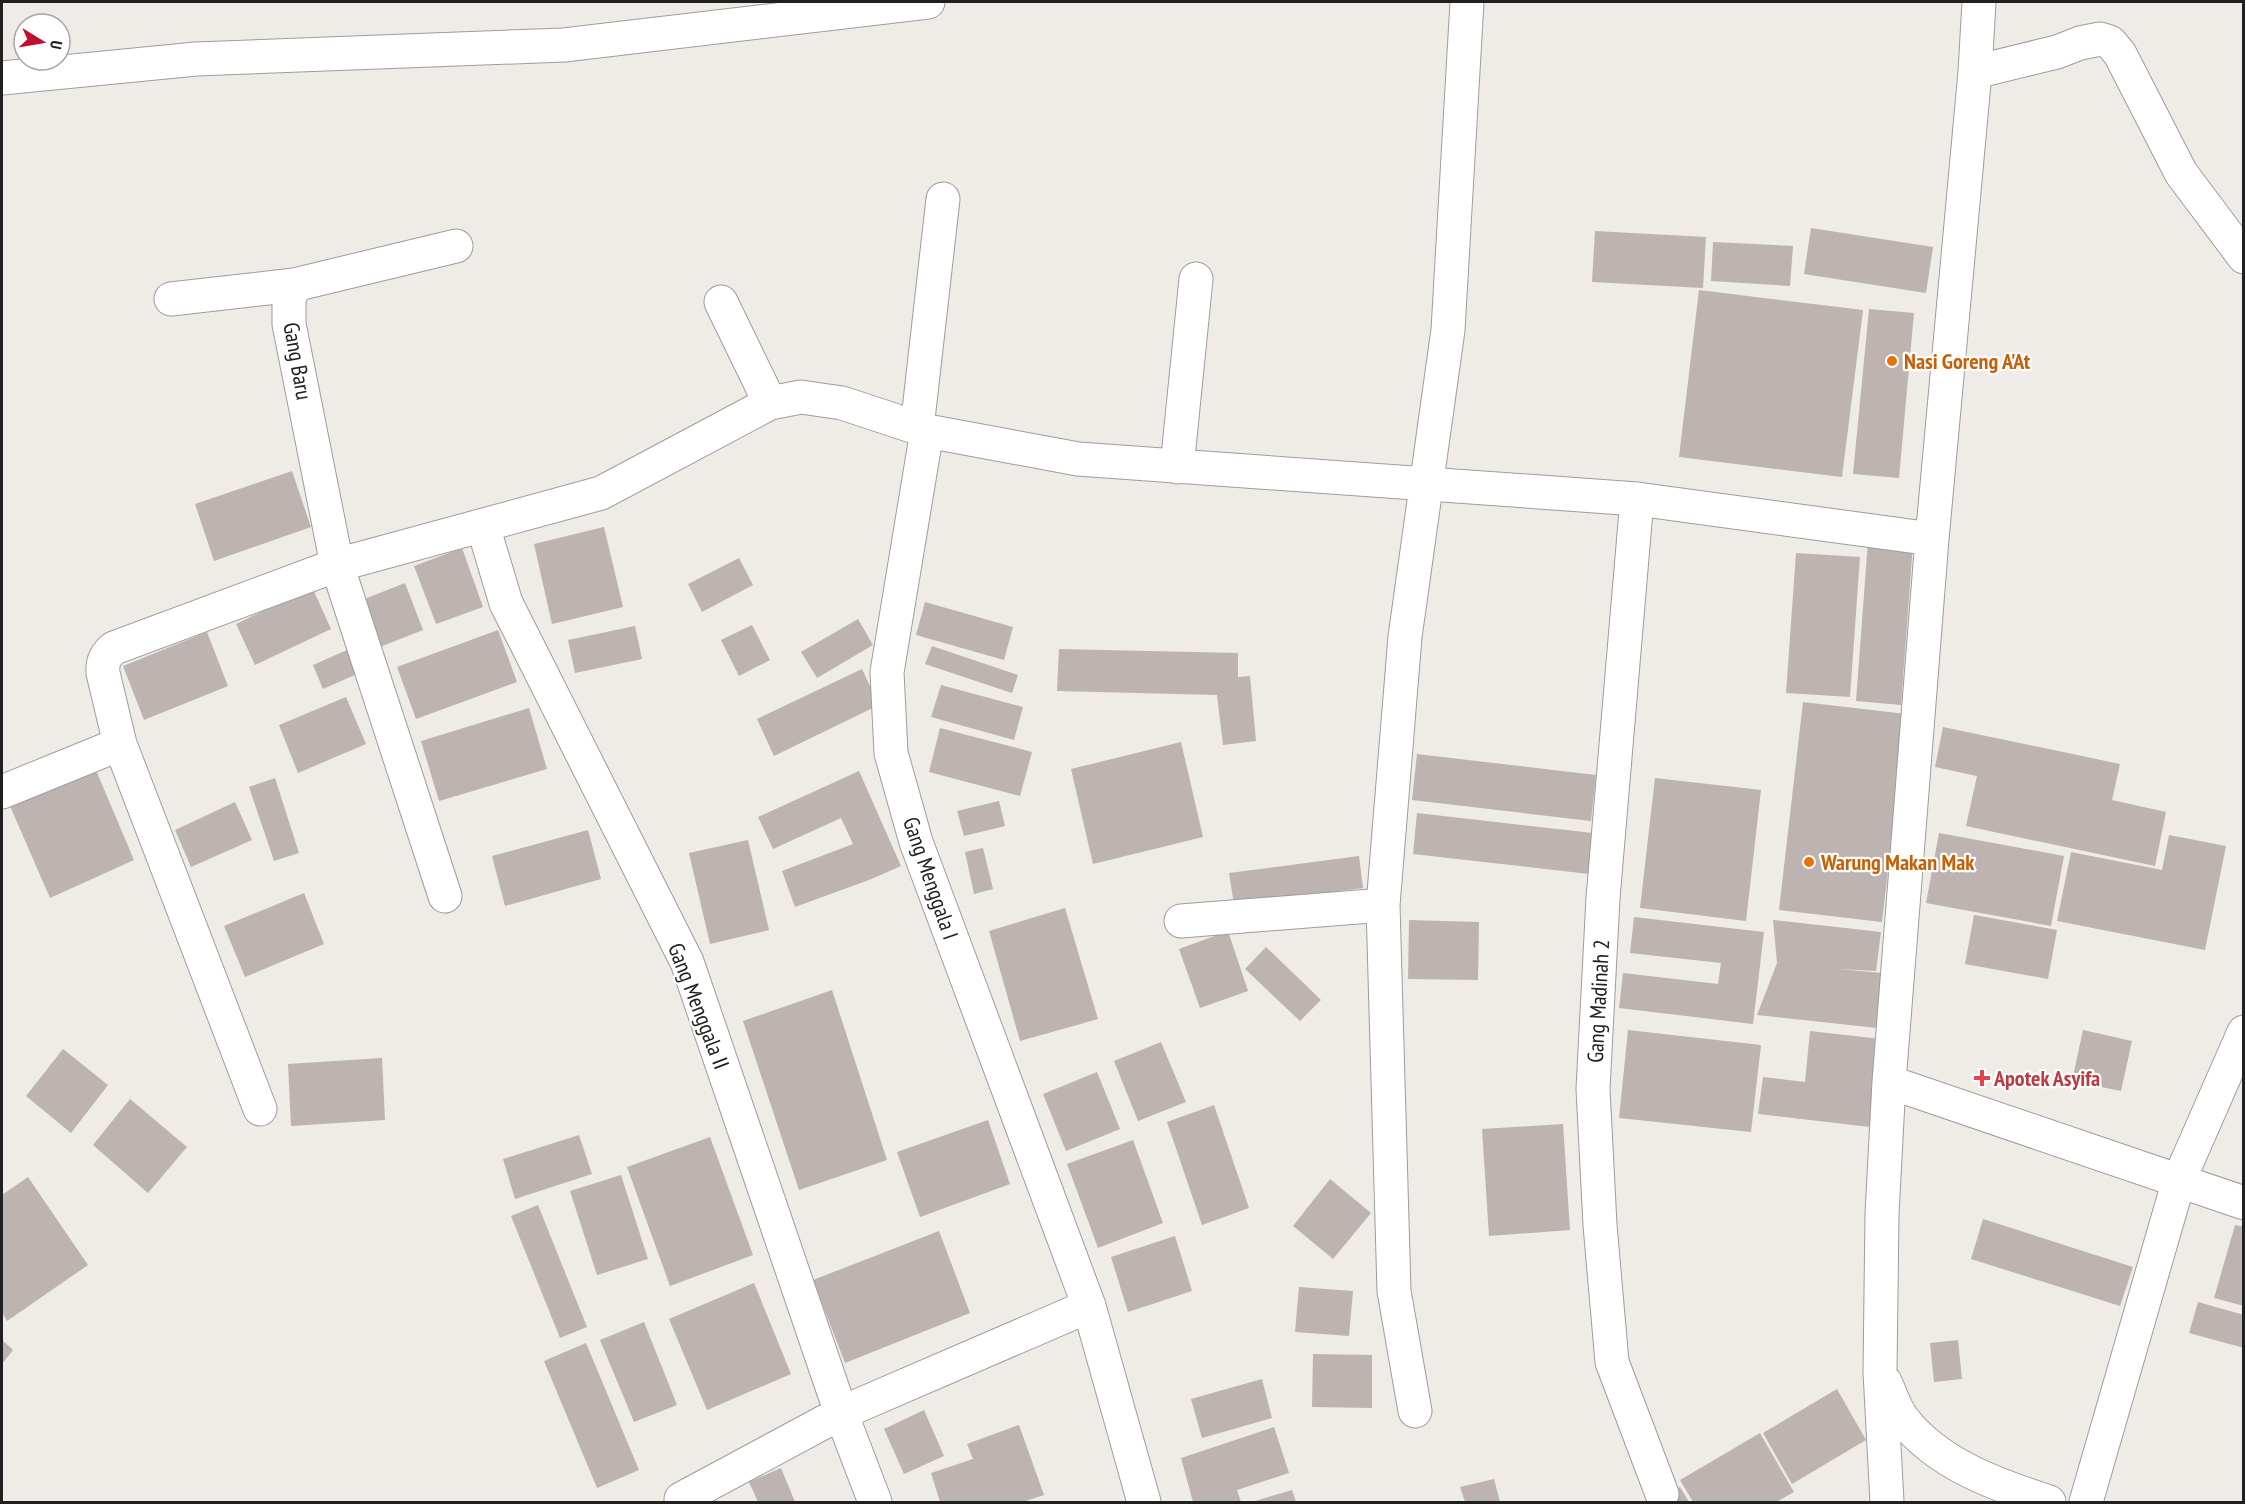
<svg xmlns="http://www.w3.org/2000/svg" width="2245" height="1504" viewBox="0 0 2245 1504" font-family="'PT Sans Narrow',sans-serif">
<style>
.building{fill:#bdb3b0}
.lines{fill:none;stroke-linecap:round;stroke-linejoin:round}
.street-casing{stroke:#9d9d9d;stroke-width:35}
.street{stroke:#fff;stroke-width:33}
.food-dot{fill:#e8710a;stroke:#fff;stroke-width:2}
.health-dot{fill:#e0444e;stroke:#fff;stroke-width:2}
.labels{text-anchor:middle;stroke-width:4.5;stroke-linejoin:round;paint-order:stroke}
.street-label{font-size:22px;fill:#202020;stroke:#fff}
.food-label{font-size:22px;font-weight:bold;fill:#c56008;stroke:#fff;text-anchor:start}
.health-label{font-size:22px;font-weight:bold;fill:#be3a42;stroke:#fff;text-anchor:start}
</style>
<rect width="100%" height="100%" fill="#efebe7"/>
<path class="building" d="M 1811,228 L 1933,247 L 1926,293 L 1804,274 Z
M 1595,231 L 1706,237 L 1703,288 L 1592,282 Z
M 1713,242 L 1793,246 L 1790,286 L 1711,281 Z
M 1699,290 L 1863,310 L 1842,477 L 1679,457 Z
M 1869,309 L 1914,313 L 1899,478 L 1853,474 Z
M 292,471 L 311,527 L 214,561 L 195,504 Z
M 604,527 L 623,607 L 552,624 L 534,544 Z
M 1868,541 L 1913,544 L 1901,705 L 1856,701 Z
M 462,548 L 483,607 L 436,624 L 414,566 Z
M 1796,553 L 1860,557 L 1850,697 L 1786,693 Z
M 739,558 L 753,585 L 702,612 L 688,584 Z
M 405,583 L 423,630 L 380,647 L 362,600 Z
M 312,587 L 331,629 L 255,665 L 236,624 Z
M 925,602 L 1013,627 L 1004,660 L 916,635 Z
M 858,619 L 873,645 L 817,678 L 801,652 Z
M 752,625 L 770,660 L 739,676 L 721,640 Z
M 635,626 L 642,659 L 575,673 L 568,640 Z
M 498,630 L 517,682 L 416,719 L 397,667 Z
M 207,632 L 228,686 L 144,720 L 123,666 Z
M 356,646 L 366,670 L 323,689 L 313,665 Z
M 932,646 L 1018,675 L 1012,693 L 925,664 Z
M 1059,649 L 1238,653 L 1238,677 L 1250,676 L 1256,741 L 1223,745 L 1217,695 L 1057,691 Z
M 862,669 L 879,705 L 774,756 L 757,719 Z
M 941,685 L 1023,707 L 1014,740 L 931,717 Z
M 346,697 L 366,744 L 298,773 L 279,725 Z
M 1803,702 L 1906,714 L 1882,922 L 1779,910 Z
M 529,708 L 547,769 L 439,801 L 421,741 Z
M 1943,727 L 2120,764 L 2112,800 L 2166,812 L 2155,866 L 1966,826 L 1977,776 L 1935,767 Z
M 940,728 L 1032,752 L 1020,796 L 929,772 Z
M 1181,742 L 1203,837 L 1093,864 L 1071,769 Z
M 1417,754 L 1596,775 L 1591,821 L 1412,800 Z
M 95,768 L 134,860 L 50,898 L 10,806 Z
M 859,771 L 901,866 L 869,880 L 795,907 L 782,871 L 853,844 L 841,818 L 773,849 L 758,817 Z
M 275,778 L 299,853 L 274,861 L 249,787 Z
M 1655,778 L 1761,790 L 1746,921 L 1640,908 Z
M 999,801 L 1005,826 L 964,836 L 957,811 Z
M 235,802 L 252,840 L 191,867 L 175,830 Z
M 1417,813 L 1593,833 L 1589,874 L 1413,854 Z
M 588,830 L 601,879 L 505,906 L 492,856 Z
M 1939,833 L 2064,856 L 2051,926 L 1926,903 Z
M 2169,835 L 2226,846 L 2205,950 L 2057,921 L 2071,852 L 2162,870 Z
M 748,840 L 769,930 L 710,944 L 689,853 Z
M 983,848 L 993,889 L 974,894 L 965,852 Z
M 1359,856 L 1363,888 L 1234,905 L 1229,873 Z
M 304,893 L 324,944 L 245,977 L 224,926 Z
M 1065,908 L 1098,1019 L 1020,1041 L 989,931 Z
M 1974,915 L 2057,930 L 2048,979 L 1965,964 Z
M 1634,917 L 1764,932 L 1753,1024 L 1619,1008 L 1623,973 L 1718,984 L 1721,963 L 1630,953 Z
M 1409,920 L 1479,922 L 1478,980 L 1408,979 Z
M 1773,920 L 1881,932 L 1876,971 L 1837,969 L 1883,973 L 1877,1028 L 1757,1015 L 1777,963 Z
M 1228,931 L 1248,991 L 1200,1008 L 1179,949 Z
M 1266,947 L 1321,1000 L 1300,1021 L 1245,969 Z
M 832,990 L 887,1160 L 799,1190 L 743,1021 Z
M 1628,1030 L 1761,1045 L 1751,1132 L 1619,1118 Z
M 2083,1030 L 2132,1041 L 2121,1091 L 2072,1081 Z
M 1810,1031 L 1881,1039 L 1870,1127 L 1758,1114 L 1763,1077 L 1805,1082 Z
M 1161,1042 L 1186,1102 L 1138,1121 L 1114,1061 Z
M 63,1049 L 108,1085 L 71,1133 L 26,1096 Z
M 382,1058 L 385,1120 L 291,1126 L 288,1064 Z
M 1097,1072 L 1120,1129 L 1066,1151 L 1043,1094 Z
M 130,1099 L 187,1147 L 148,1193 L 93,1145 Z
M 1214,1105 L 1249,1208 L 1202,1225 L 1167,1122 Z
M 988,1120 L 1010,1184 L 920,1217 L 897,1152 Z
M 1563,1124 L 1570,1230 L 1489,1236 L 1482,1129 Z
M 579,1135 L 592,1174 L 515,1199 L 503,1159 Z
M 710,1137 L 753,1255 L 670,1286 L 627,1167 Z
M 1133,1140 L 1163,1223 L 1098,1248 L 1067,1164 Z
M 621,1175 L 648,1259 L 597,1275 L 570,1191 Z
M 28,1177 L 88,1265 L 7,1321 L 2,1312 L 2,1195 Z
M 1330,1179 L 1371,1213 L 1333,1259 L 1293,1226 Z
M 538,1205 L 587,1327 L 560,1338 L 511,1216 Z
M 1983,1219 L 2133,1267 L 2120,1306 L 1971,1259 Z
M 2235,1225 L 2244,1227 L 2244,1306 L 2214,1298 Z
M 939,1231 L 970,1313 L 845,1363 L 813,1280 Z
M 1175,1236 L 1192,1291 L 1128,1312 L 1111,1257 Z
M 754,1283 L 791,1374 L 707,1410 L 669,1319 Z
M 1299,1287 L 1353,1291 L 1349,1336 L 1295,1332 Z
M 2198,1302 L 2244,1315 L 2244,1348 L 2189,1333 Z
M 644,1322 L 677,1405 L 634,1422 L 600,1340 Z
M 2,1340 L 13,1350 L 2,1364 Z
M 1958,1340 L 1962,1379 L 1934,1382 L 1930,1343 Z
M 586,1343 L 639,1470 L 597,1488 L 544,1361 Z
M 1313,1354 L 1372,1355 L 1372,1408 L 1312,1407 Z
M 1262,1379 L 1272,1418 L 1202,1438 L 1191,1399 Z
M 1837,1389 L 1866,1440 L 1792,1484 L 1763,1433 Z
M 924,1410 L 944,1456 L 904,1474 L 884,1429 Z
M 1019,1425 L 1044,1495 L 1023,1502 L 940,1502 L 931,1473 L 973,1459 L 967,1444 Z
M 1274,1427 L 1289,1473 L 1237,1490 L 1241,1502 L 1193,1502 L 1181,1458 Z
M 1760,1433 L 1794,1492 L 1776,1502 L 1693,1502 L 1680,1480 Z
M 781,1468 L 795,1502 L 758,1502 L 749,1482 Z
M 1494,1479 L 1500,1502 L 1465,1502 L 1460,1487 Z
M 1680,1487 L 1689,1502 L 1653,1502 Z
M 1292,1490 L 1296,1502 L 1252,1502 Z"/>
<g class="lines">
<g class="street-casing">
<path id="street" d="M 1975,72 L 2057,52 L 2080,43 L 2100,39 L 2110,42 L 2120,54 L 2181,173 L 2244,257
M 2,78 L 196,59 L 564,45 L 928,2
M 171,299 L 294,285
M 721,302 L 770,403
M 917,428 L 943,199
M 927,431 L 887,672 L 891,753 L 916,842 L 1089,1306 L 1144,1502
M 1177,467 L 1196,279
M 1637,499 L 1603,898 L 1593,1089 L 1600,1225 L 1612,1362 L 1662,1494
M 483,526 L 506,603 L 687,962 L 841,1413 L 875,1502
M 2,792 L 120,744
M 445,896 L 337,565 L 289,324 L 289,300 L 294,285 L 456,246
M 1181,921 L 1383,905
M 1889,1082 L 2244,1203
M 260,1109 L 120,744 L 103,673 C 102,662 105,655 114,648 L 337,565 L 601,493 L 770,403 L 801,397 L 842,403 L 927,431 L 1078,459 L 1637,499 L 1932,539
M 1885,1382 C 1891,1394 1895,1409 1903,1419 C 1937,1464 1997,1485 2049,1502
M 1415,1411 L 1394,1291 L 1383,905 L 1405,637 L 1448,330 L 1467,2
M 681,1499 L 841,1413 L 1089,1306
M 1887,1502 L 1880,1372 L 1882,1214 L 1889,1082 L 1932,539 L 1975,72 L 1979,2
M 2086,1502 L 2179,1180 L 2244,1032"/>
</g>
<use href="#street" class="street"/>
</g>
<g class="food-dot">
<circle cx="1892" cy="361" r="6"/>
<circle cx="1809" cy="862" r="6"/>
</g>
<path class="health-dot" d="M1979 1069h6v6h6v6h-6v6h-6v-6h-6v-6h6z"/>
<g class="labels">
<g class="street-label">
<text transform="translate(298 361) rotate(80)" y="8">Gang Baru</text>
<text transform="translate(931 878) rotate(71)" y="8">Gang Menggala I</text>
<text transform="translate(1598 1001) rotate(-87)" y="8">Gang Madinah 2</text>
<text transform="translate(699 1006) rotate(69)" y="8">Gang Menggala II</text>
</g>
<g class="food-label">
<text x="1904" y="369">Nasi Goreng A'At</text>
<text x="1821" y="870">Warung Makan Mak</text>
</g>
<g class="health-label">
<text x="1994" y="1086">Apotek Asyifa</text>
</g>
</g>
<rect width="2245" height="1504" fill="none" stroke="#202020" stroke-width="6"/>
<g transform="translate(42 42) rotate(101)"><circle r="28" fill="#ffffff" stroke="#a6a6a6" stroke-width="1.5"/>
<path d="M0-4.5L10 22L0 15L-10 22Z" fill="#bf1030"/>
<text y="-9" font-size="16" font-weight="bold" text-anchor="middle" fill="#202020">U</text>
</g>
</svg>
